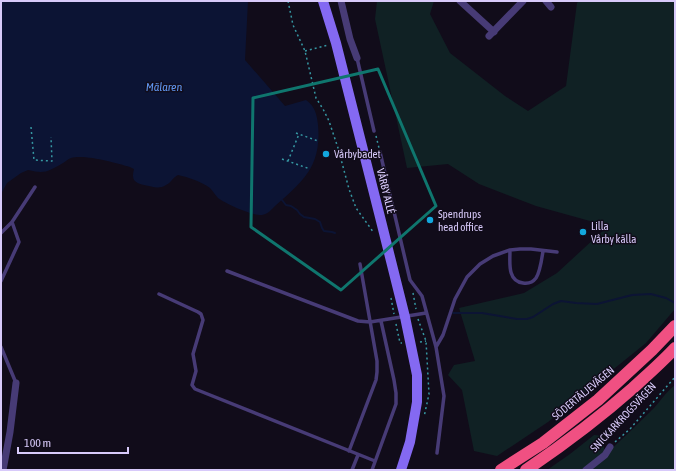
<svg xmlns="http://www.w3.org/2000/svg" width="676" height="471" viewBox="0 0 676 471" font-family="'Asap Condensed',sans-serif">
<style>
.green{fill:#102124}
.water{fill:#0c1434}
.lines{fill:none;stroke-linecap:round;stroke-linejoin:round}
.stream{stroke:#0c1434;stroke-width:2}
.path{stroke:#3697a2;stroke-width:1.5;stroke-dasharray:2 3;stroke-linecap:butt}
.lane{stroke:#473b76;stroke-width:3.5}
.street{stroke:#473b76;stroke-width:7}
.secondary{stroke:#8469f2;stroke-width:10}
.highway{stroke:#f05082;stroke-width:12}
.marked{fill:none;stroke:#0f766e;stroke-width:3;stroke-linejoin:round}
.poi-dot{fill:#13a8de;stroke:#110c1a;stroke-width:1.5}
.labels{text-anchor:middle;stroke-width:3;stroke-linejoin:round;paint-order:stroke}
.poi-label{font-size:11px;fill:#d8cafa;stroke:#110c1a;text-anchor:start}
.street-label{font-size:11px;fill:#d8cafa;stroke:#110c1a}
.water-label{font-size:12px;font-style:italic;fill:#6197f2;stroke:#110c1a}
</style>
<rect width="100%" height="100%" fill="#110c1a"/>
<path class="green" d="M 377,1 L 434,1 L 430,14 L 450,53 L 505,96 L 528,111 L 566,86 L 577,3 L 579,1 L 675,1 L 675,309 L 646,343 L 548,422 L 497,456 L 474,451 L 462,390 L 448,375 L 454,365 L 475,361 L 459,308 L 524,293 L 557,273 L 608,226 L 536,206 L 479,184 L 448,164 L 407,168 L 375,19 Z
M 675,385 L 675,470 L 547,470 L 570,454 L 594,435 C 605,434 602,446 606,454 C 622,439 638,424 654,408 C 661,400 667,391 675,385 Z"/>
<path class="water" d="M 1,1 L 248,1 L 245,60 L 285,106 L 306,100 C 315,106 317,115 318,125 C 322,170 300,183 271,210 C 268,213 266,214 262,215 C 253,216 226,204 218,198 C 215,195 213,191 210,188 C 202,182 188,177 178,175 C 173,177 171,183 166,185 C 158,190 152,186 144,185 C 141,184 138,184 135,181 C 132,178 133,173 134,169 L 130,167 C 116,163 85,154 71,158 C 68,159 65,162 63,163 C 47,172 45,174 28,170 L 21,173 L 7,183 L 1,194 Z"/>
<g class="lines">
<path class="stream" d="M 282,200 L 286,205 L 291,206 L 297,210 L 300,214 L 304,217 L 315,219 L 320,222 L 322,228 L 324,231 L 332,232 L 335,233
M 453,313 L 482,313 L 517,319 L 527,319 L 533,317 L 553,304 L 561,301 L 576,303 L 597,304 L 632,295 L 651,294 L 666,298 L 675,303"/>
<path class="path" d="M 288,1 L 293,25 L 305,51 L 316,98 L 323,109 L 329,121 L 338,148 L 349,189 L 356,208 L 374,233
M 305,51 L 328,45
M 31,127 L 34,160 L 52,161 L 51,137
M 296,133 L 318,141
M 376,136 L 379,148
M 282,159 L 310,169
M 288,161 L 299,134
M 413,293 L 416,309
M 391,298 L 394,314
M 418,319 L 426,341 L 429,394 L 424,417
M 396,324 L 400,343 L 402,343
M 420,342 L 426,341
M 615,442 L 630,429 L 675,377"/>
<path class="lane" d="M 357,58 L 374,131
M 380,152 L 410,280 L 422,296 L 436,347 L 444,396 L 437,453
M 1,233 L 12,222 L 35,187
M 510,250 C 510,262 507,281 523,283 C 529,284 533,282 536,278 C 540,272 542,258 543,251
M 227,271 L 358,321 L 370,322 L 426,313
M 1,281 L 19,242 L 12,222
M 159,294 L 198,312 L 201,314 L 203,320 L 193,354 L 196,371 L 192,385 L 195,389 L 375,461
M 1,347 L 16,383
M 436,347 L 443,335 L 455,299 L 467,277 L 480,264 L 493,256 L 510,250 L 520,249 L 531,249 L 557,252
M 349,451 L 376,380 L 377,372 L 377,361 L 360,264
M 352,470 L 358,455
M 372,470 L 396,404 L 396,393 L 394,380 L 381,321"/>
<path class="street" d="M 341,1 L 350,39 L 357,58
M 460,1 L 494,32
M 546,1 L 551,7
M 489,36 L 523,1
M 3,470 L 10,432 L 16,383
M 586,470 L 605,455 L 610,447"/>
<path class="secondary" d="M 323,1 L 336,43 L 380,217 L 405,317 L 417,375 L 417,402 L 410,442 L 401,470"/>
<path class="highway" d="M 501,470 L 543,443 L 598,400 L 652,350 L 675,326
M 526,470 C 563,445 599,418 633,388 C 647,375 662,362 675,348"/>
</g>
<path class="marked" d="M 378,69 L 436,206 L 341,290 L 251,227 L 253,98 Z"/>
<g class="poi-dot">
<circle cx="326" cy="154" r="4"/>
<circle cx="430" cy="220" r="4"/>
<circle cx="583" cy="232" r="4"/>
</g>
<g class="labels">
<g class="poi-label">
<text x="334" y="158">Vårbybadet</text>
<text x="438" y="218">Spendrups<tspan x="438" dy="13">head office</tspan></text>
<text x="591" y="230">Lilla<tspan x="591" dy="13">Vårby källa</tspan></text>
</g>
<g class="street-label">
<text transform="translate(386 191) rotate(76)" y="4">VÅRBY ALLÉ</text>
<text transform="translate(583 393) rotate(-40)" y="4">SÖDERTÄLJEVÄGEN</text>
<text transform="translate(623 417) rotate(-47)" y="4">SNICKARKROGSVÄGEN</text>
</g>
<g class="water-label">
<text x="164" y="91">Mälaren</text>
</g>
</g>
<rect width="676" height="471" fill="none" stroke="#d8cafa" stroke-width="4"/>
<path d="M18 447v6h110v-6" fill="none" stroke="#d8cafa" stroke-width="2"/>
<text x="24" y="447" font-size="12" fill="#d8cafa" stroke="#110c1a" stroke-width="3" paint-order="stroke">100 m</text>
</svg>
